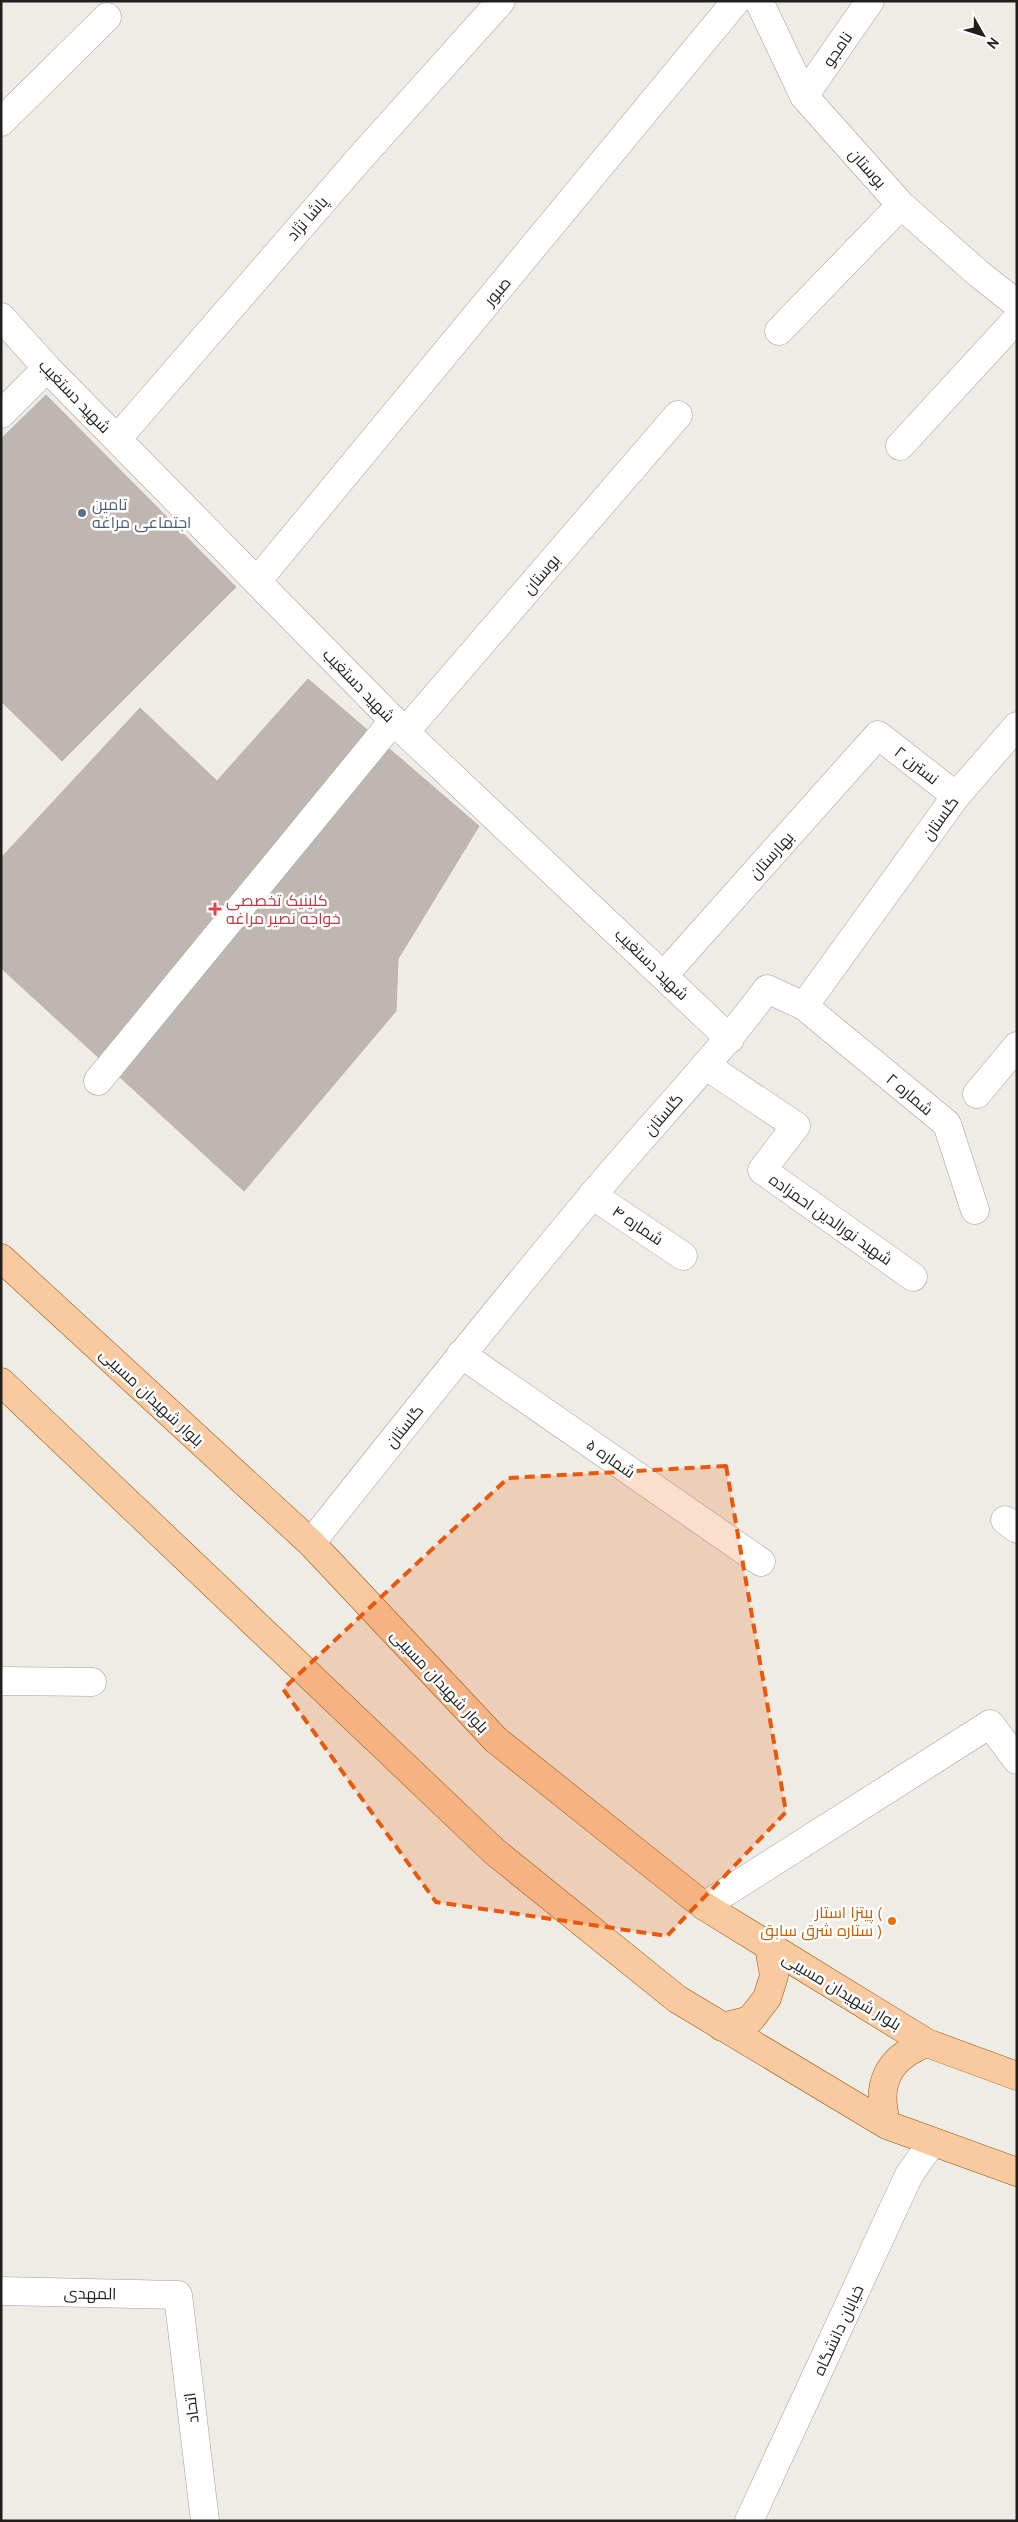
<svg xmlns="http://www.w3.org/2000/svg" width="1018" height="2522" viewBox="0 0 1018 2522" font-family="'PT Sans',Cairo,sans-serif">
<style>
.building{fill:#c0b6b1;stroke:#c0b0a8}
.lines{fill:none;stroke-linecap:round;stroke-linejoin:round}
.minor-casing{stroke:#a0a0a0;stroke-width:29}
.major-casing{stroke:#955504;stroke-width:29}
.minor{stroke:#fff;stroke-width:28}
.major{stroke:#f9c9a0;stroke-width:28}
.marked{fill:#e8590c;fill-opacity:0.2;stroke:#e8590c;stroke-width:4;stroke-dasharray:10 6;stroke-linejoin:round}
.service-dot{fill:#5c6f8a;stroke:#fff;stroke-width:2}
.health-dot{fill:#e0444e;stroke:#fff;stroke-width:2}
.food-dot{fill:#e8710a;stroke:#fff;stroke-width:2}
.labels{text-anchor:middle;stroke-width:5;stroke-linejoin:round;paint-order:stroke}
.street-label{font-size:16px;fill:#1f1f1f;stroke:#fff}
.service-label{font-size:16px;fill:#4e5e75;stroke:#fff;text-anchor:start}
.health-label{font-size:16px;fill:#be3a42;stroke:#fff;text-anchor:start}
.food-label{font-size:16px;fill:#c56008;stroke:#fff;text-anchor:end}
</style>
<rect width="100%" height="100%" fill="#efebe5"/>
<path class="building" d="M 46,395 L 236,587 L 62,761 L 1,701 L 1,439 Z
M 308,679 L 479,826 L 398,959 L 396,1011 L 244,1191 L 1,968 L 1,858 L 140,708 L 217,781 Z"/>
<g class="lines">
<g class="minor-casing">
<path id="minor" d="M 759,1 L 804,96 L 901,205 L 979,274 L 1017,304
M 804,96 L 870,1
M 1,122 L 107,17
M 1,317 L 47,368 L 405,732 L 730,1039
M 779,331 L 901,205
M 1,414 L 47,368
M 117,439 L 361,157 L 501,1
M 900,446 L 1017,319
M 258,580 L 736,1
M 405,732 L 678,415
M 664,975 L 878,735 L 956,796
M 804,1006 L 947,1124 L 975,1210
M 705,1065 L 796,1126 L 762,1170 L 913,1277
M 98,1081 L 394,720
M 977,1094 L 1017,1046
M 592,1195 L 683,1256
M 461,1354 L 761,1562
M 1005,1520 L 1017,1529
M 311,1543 C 403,1427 496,1311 591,1197 C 649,1127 713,1062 767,989 L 804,1006 L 956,796 L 1017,726
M 1,1681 L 92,1682
M 704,1906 L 990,1724 L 1017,1760
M 1,2291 L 178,2295 L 205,2521
M 749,2521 L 909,2175 L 932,2142"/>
</g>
<g class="major-casing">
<path id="major" d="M 1,1258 L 311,1543 L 496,1740 L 704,1906 L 927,2043 L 1017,2076
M 1,1382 L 495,1852 L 677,1999 L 887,2125 L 1017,2172
M 722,2027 L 750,2020 L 767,1998 L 774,1976 L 769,1947
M 887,2125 C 875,2085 887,2058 927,2043"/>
</g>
<use href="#minor" class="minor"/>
<use href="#major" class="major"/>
</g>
<path class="marked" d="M 726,1466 L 786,1812 L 667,1936 L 436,1902 L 283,1689 L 508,1478 Z"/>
<circle class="service-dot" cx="82" cy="513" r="5"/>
<path class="health-dot" d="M212.5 901.5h5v5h5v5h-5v5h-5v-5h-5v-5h5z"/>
<circle class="food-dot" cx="892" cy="1921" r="5"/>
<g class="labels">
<g class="street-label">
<text transform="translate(837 49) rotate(-55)" y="6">نامجو</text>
<text transform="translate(868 168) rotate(48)" y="6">بوستان</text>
<text transform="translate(307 218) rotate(-49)" y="6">پاشا نژاد</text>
<text transform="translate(497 291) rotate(-50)" y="6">صبور</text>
<text transform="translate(75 396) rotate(46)" y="6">شهید دستغیب</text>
<text transform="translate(541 574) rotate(-49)" y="6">بوستان</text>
<text transform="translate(359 685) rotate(46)" y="6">شهید دستغیب</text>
<text transform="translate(917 765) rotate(38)" y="6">نسترن ۲</text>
<text transform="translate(940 818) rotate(-54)" y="6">گلستان</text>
<text transform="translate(771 855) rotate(-48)" y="6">بهارستان</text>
<text transform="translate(652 964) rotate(44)" y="6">شهید دستغیب</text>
<text transform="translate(910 1094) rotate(40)" y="6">شماره ۲</text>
<text transform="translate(663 1114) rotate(-49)" y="6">گلستان</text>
<text transform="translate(831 1219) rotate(35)" y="6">شهید نورالدین احمزاده</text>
<text transform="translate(638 1225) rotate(34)" y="6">شماره ۴</text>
<text transform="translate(152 1397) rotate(43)" y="6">بلوار شهیدان مسیبی</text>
<text transform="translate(404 1426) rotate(-51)" y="6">گلستان</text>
<text transform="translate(611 1458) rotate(35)" y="6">شماره ۵</text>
<text transform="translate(440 1681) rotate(47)" y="6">بلوار شهیدان مسیبی</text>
<text transform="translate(842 1991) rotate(31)" y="6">بلوار شهیدان مسیبی</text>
<text transform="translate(90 2293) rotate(1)" y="6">المهدی</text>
<text transform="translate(838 2330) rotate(-65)" y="6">خیابان دانشگاه</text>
<text transform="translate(191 2408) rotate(-97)" y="6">اتحاد</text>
</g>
<g class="service-label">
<text x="92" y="510">تامین<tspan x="92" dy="18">اجتماعی مراغه</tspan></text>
</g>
<g class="health-label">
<text x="226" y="906">کلینیک تخصصی<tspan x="226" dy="18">خواجه نصیر مراغه</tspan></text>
</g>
<g class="food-label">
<text x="882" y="1918">پیتزا استار (<tspan x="882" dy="18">ستاره شرق سابق )</tspan></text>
</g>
</g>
<rect width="1018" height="2522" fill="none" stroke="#1f1f1f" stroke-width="5"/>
<g transform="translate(983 35) rotate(129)" stroke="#ffffff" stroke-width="4" paint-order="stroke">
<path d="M0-4L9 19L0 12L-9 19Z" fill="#1f1f1f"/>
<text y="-8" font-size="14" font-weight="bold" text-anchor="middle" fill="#1f1f1f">N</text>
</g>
</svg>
